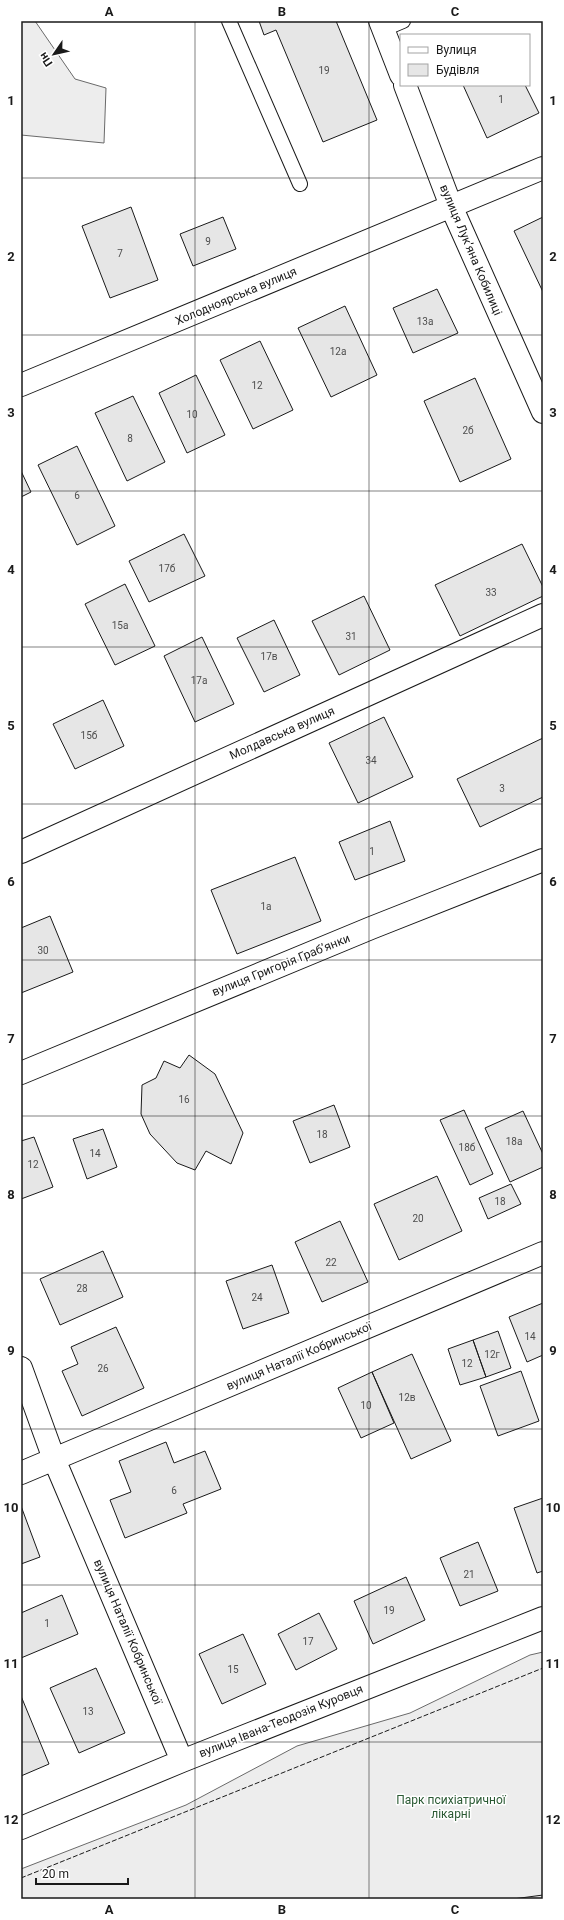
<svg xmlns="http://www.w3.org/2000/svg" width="564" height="1920" viewBox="0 0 564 1920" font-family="Roboto,sans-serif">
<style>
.built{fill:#ededed;stroke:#6a6a6a}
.building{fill:#e6e6e6;stroke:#1a1a1a}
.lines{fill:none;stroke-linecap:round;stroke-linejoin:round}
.lane-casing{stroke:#1a1a1a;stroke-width:16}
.street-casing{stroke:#1a1a1a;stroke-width:24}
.lane{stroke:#fff;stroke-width:14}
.street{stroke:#fff;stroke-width:22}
.fence{stroke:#1a1a1a;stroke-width:1;stroke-dasharray:5 2;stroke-linecap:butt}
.grid{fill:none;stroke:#1a1a1a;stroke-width:1;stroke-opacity:0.55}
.labels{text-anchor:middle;stroke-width:3;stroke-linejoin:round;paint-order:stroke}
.number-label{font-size:10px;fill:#4d4d4d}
.street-label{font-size:12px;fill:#1a1a1a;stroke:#fff}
.park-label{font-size:12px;fill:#2b5a34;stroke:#fff}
.neatline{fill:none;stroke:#1a1a1a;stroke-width:1.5}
.grid-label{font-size:13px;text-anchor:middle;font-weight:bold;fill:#1a1a1a}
</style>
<rect width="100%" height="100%" fill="#fff"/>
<path class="built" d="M 21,21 L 35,21 L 75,79 L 106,88 L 104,143 L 21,135 Z
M 543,1652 L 543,1899 L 21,1899 L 21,1869 L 186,1805 L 297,1746 L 410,1713 L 530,1655 Z"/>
<path class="building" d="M 259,21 L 336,21 L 377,120 L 323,142 L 276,30 L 264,35 Z
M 463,85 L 525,85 L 539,113 L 487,138 Z
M 131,207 L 158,280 L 110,298 L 82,226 Z
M 223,217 L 236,249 L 193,266 L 180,234 Z
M 543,217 L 543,292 L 514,231 Z
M 437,289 L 458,333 L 413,353 L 393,308 Z
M 345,306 L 377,375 L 331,397 L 298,328 Z
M 260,341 L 293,410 L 253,429 L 220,360 Z
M 196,375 L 225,435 L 187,453 L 159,393 Z
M 475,378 L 511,459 L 460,482 L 424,401 Z
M 133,396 L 165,462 L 127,481 L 95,413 Z
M 77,446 L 115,526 L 77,545 L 38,465 Z
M 21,471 L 31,492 L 21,497 Z
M 184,534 L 205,576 L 149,602 L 129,561 Z
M 522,544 L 543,587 L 543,596 L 460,636 L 435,585 Z
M 125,584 L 155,646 L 115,665 L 85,604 Z
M 364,596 L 390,650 L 339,675 L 312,621 Z
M 274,620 L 300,675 L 264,692 L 237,638 Z
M 202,637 L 234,704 L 195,722 L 164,656 Z
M 103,700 L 124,746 L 75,769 L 53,724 Z
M 384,717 L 413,777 L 358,803 L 329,743 Z
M 543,738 L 543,797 L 480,827 L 457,779 Z
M 390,821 L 405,861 L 355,880 L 339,842 Z
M 295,857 L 321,921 L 237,954 L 211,890 Z
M 50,916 L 73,972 L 21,993 L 21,928 Z
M 189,1055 L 215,1074 L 243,1133 L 231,1164 L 206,1151 L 195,1170 L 177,1163 L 150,1134 L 141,1114 L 142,1085 L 156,1078 L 164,1061 L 180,1068 Z
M 334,1105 L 350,1147 L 310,1163 L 293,1121 Z
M 464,1110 L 493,1174 L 470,1185 L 440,1120 Z
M 523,1111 L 543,1154 L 543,1167 L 510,1182 L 485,1128 Z
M 103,1129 L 117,1167 L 87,1179 L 73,1139 Z
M 34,1137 L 53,1187 L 21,1199 L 21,1141 Z
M 437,1176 L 462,1231 L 399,1260 L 374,1204 Z
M 511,1184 L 521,1204 L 488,1219 L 479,1198 Z
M 340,1221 L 368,1282 L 322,1302 L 295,1242 Z
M 103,1251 L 123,1297 L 60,1325 L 40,1279 Z
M 272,1265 L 289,1313 L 243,1329 L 226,1281 Z
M 543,1303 L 543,1355 L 527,1362 L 509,1317 Z
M 116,1327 L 144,1388 L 82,1416 L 62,1371 L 78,1364 L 71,1347 Z
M 498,1331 L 511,1368 L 486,1377 L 473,1340 Z
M 473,1340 L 486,1377 L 460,1385 L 448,1349 Z
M 412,1354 L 451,1441 L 411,1459 L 372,1372 Z
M 521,1371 L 539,1421 L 498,1436 L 480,1386 Z
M 372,1372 L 394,1423 L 361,1438 L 338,1388 Z
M 166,1442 L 174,1463 L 205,1451 L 221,1489 L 183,1504 L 187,1513 L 125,1538 L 110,1500 L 131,1492 L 119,1461 Z
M 543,1498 L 543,1571 L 537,1573 L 514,1508 Z
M 21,1506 L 40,1557 L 21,1564 Z
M 478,1542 L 498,1591 L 460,1606 L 440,1558 Z
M 406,1577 L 425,1620 L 373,1644 L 354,1601 Z
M 62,1595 L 78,1634 L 21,1658 L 21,1613 Z
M 319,1613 L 337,1649 L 296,1670 L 278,1634 Z
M 243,1634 L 266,1684 L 222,1704 L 199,1654 Z
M 96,1668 L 125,1733 L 79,1753 L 50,1688 Z
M 21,1696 L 49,1764 L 21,1776 Z
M 543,1895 L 543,1899 L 513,1899 Z"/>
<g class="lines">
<g class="lane-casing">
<path id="lane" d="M 229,21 L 300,184
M 384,29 L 403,21"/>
</g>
<g class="street-casing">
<path id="street" d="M 380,21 L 401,75
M 405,85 L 451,206 L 543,412
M 21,385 L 543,168
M 21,852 L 543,615
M 21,1073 L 371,928 L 543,860
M 21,1368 L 54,1459 L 182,1761
M 21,1473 L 543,1253
M 21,1828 L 182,1761 L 543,1618"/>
</g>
<use href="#lane" class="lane"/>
<use href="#street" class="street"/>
<path class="fence" d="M 21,1878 L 543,1668"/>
</g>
<path class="grid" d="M 195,21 L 195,1899M 369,21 L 369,1899M 21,178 L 543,178M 21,335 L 543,335M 21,491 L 543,491M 21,647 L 543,647M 21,804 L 543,804M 21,960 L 543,960M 21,1116 L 543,1116M 21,1273 L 543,1273M 21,1429 L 543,1429M 21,1585 L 543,1585M 21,1742 L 543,1742"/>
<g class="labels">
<g class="number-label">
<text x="324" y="74">19</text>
<text x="501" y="103">1</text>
<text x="208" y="245">9</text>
<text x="120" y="257">7</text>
<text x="425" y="325">13а</text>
<text x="338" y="355">12а</text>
<text x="257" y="389">12</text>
<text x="192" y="418">10</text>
<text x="468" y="434">2б</text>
<text x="130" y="442">8</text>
<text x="77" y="499">6</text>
<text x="167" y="572">17б</text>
<text x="491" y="596">33</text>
<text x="120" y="629">15а</text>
<text x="351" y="640">31</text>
<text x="269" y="660">17в</text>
<text x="199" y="684">17а</text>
<text x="89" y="739">15б</text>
<text x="371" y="764">34</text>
<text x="502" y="792">3</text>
<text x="372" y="855">1</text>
<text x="266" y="910">1а</text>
<text x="43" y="954">30</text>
<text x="184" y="1103">16</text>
<text x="322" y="1138">18</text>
<text x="514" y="1145">18а</text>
<text x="467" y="1151">18б</text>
<text x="95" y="1157">14</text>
<text x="33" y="1168">12</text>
<text x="500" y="1205">18</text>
<text x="418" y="1222">20</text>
<text x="331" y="1266">22</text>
<text x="82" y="1292">28</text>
<text x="257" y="1301">24</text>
<text x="530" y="1340">14</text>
<text x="492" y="1358">12г</text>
<text x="467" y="1367">12</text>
<text x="103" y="1372">26</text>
<text x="407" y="1401">12в</text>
<text x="366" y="1409">10</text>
<text x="174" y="1494">6</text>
<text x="469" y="1578">21</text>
<text x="389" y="1614">19</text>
<text x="47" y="1627">1</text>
<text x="308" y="1645">17</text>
<text x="233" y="1673">15</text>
<text x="88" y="1715">13</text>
</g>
<g class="street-label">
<text transform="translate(471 250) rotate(67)" y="4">вулиця Лукʼяна Кобилиці</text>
<text transform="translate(236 296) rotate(-23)" y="4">Холодноярська вулиця</text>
<text transform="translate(282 733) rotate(-24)" y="4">Молдавська вулиця</text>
<text transform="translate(281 965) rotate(-22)" y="4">вулиця Григорія Грабʼянки</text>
<text transform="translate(299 1356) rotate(-23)" y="4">вулиця Наталії Кобринської</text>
<text transform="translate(128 1632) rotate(67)" y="4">вулиця Наталії Кобринської</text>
<text transform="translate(281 1721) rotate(-22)" y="4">вулиця Івана-Теодозія Куровця</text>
</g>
<g class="park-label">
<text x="451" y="1804">Парк психіатричної<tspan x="451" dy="14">лікарні</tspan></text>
</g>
</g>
<rect width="564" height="1920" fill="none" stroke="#ffffff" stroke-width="44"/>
<rect x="400" y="34" width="130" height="52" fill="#ffffff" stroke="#a3a3a3"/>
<rect x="408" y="47" width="20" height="6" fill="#ffffff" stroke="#a3a3a3"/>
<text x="436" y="54" font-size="12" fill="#1a1a1a">Вулиця</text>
<rect x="408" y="64" width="20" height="12" fill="#e6e6e6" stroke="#a3a3a3"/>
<text x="436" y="74" font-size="12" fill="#1a1a1a">Будівля</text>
<g transform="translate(54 54) rotate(236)" stroke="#ffffff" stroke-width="3" paint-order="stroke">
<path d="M0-3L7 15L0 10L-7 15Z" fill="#1a1a1a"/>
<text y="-6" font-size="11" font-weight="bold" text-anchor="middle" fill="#1a1a1a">Пн</text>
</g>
<path d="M36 1878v6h92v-6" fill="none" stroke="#1a1a1a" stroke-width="2"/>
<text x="42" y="1878" font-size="12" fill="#1a1a1a" stroke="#ffffff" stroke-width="3" paint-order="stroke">20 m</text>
<rect x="22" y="22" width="520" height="1876" class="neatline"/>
<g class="grid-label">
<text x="109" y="16">A</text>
<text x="282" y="16">B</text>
<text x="455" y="16">C</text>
<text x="11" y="105">1</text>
<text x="553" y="105">1</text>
<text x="11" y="261">2</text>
<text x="553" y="261">2</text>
<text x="11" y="417">3</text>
<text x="553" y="417">3</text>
<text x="11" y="574">4</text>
<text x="553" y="574">4</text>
<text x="11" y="730">5</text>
<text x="553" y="730">5</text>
<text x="11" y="886">6</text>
<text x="553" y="886">6</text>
<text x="11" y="1043">7</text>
<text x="553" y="1043">7</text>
<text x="11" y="1199">8</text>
<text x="553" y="1199">8</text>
<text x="11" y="1355">9</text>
<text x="553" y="1355">9</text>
<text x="11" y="1512">10</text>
<text x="553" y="1512">10</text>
<text x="11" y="1668">11</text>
<text x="553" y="1668">11</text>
<text x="11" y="1824">12</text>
<text x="553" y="1824">12</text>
<text x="109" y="1914">A</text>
<text x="282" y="1914">B</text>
<text x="455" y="1914">C</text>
</g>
</svg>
